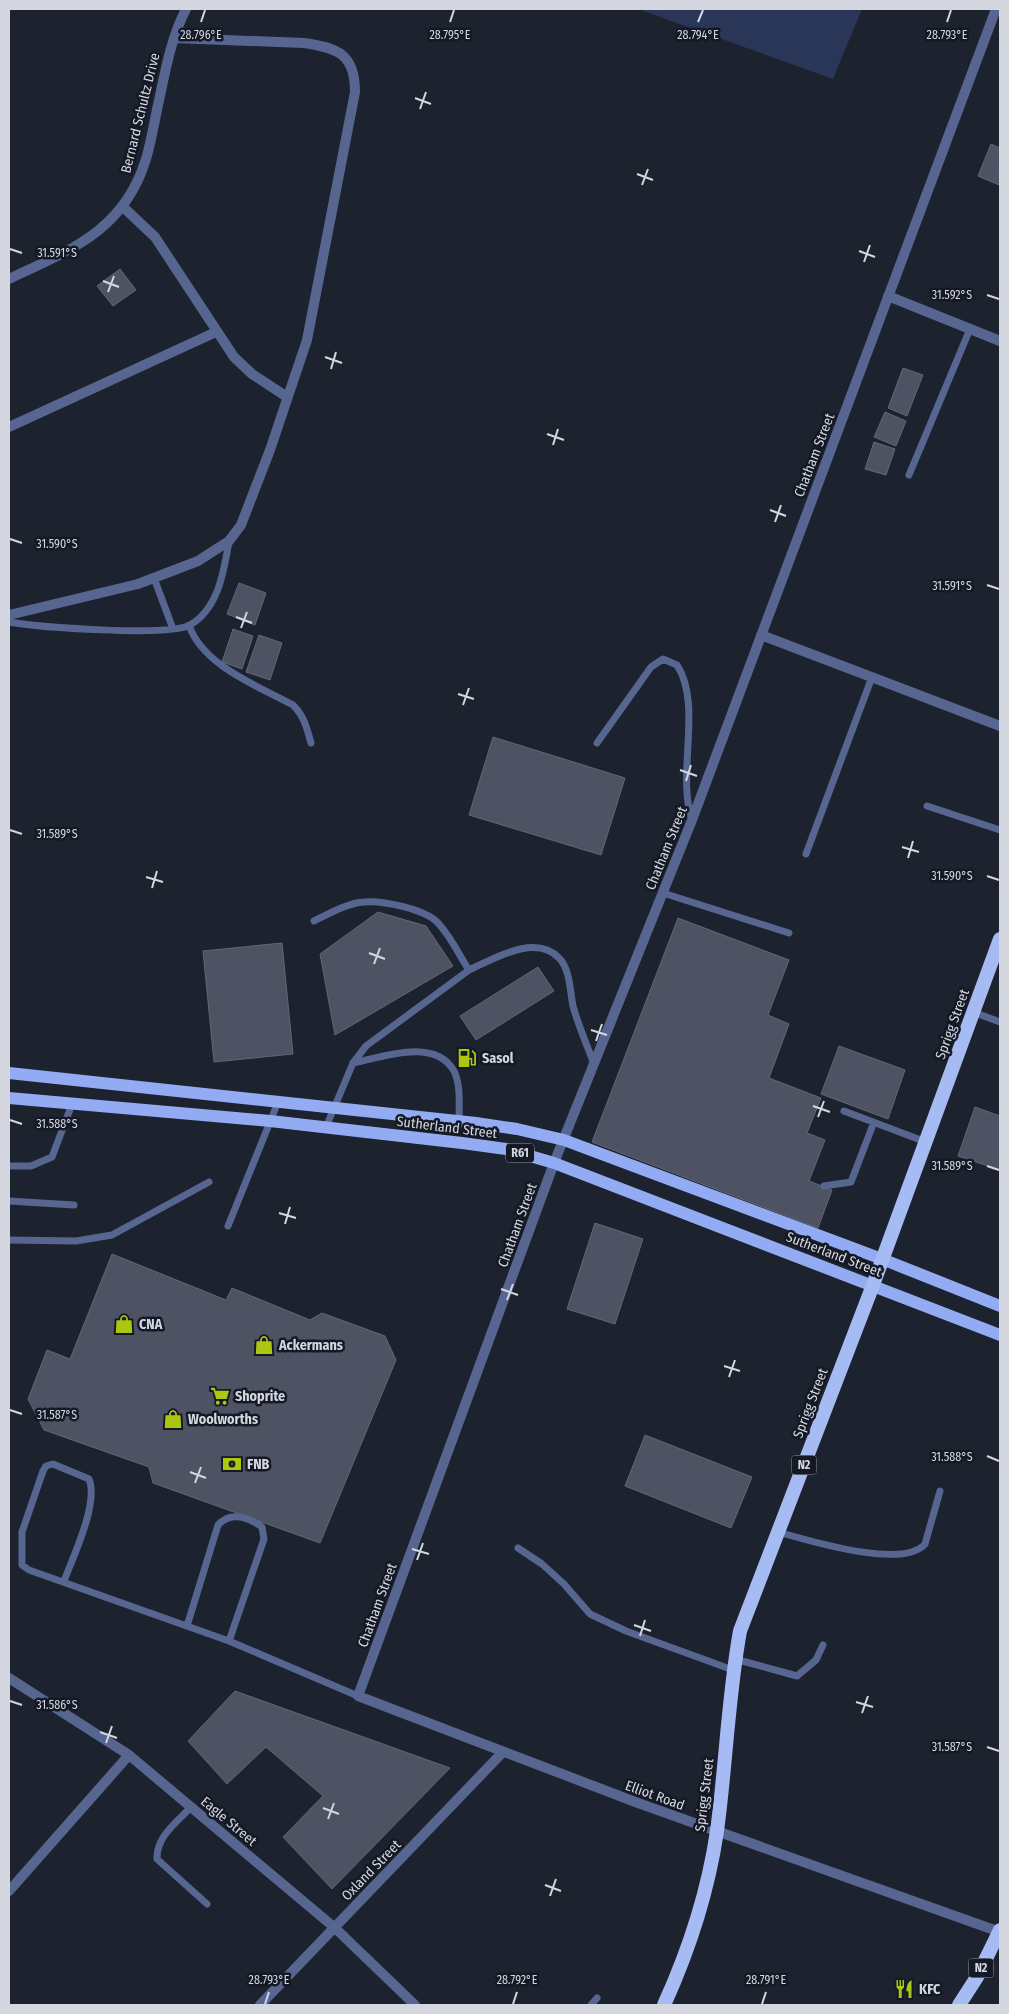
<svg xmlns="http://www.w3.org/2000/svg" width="1009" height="2014" viewBox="0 0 1009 2014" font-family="'Fira Sans Condensed',sans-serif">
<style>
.green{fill:#2a3657}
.building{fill:#4d5362;stroke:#616777}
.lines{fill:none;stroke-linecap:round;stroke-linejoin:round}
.service{stroke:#576691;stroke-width:7}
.minor{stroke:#576691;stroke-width:10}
.primary{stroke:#92abf3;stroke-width:12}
.trunk{stroke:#a6baf4;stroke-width:14}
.ticks{fill:none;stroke:#d4d7e0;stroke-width:2}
.labels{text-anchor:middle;stroke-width:5;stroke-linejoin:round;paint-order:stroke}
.shield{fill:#141925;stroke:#9a9ea8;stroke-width:1}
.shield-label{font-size:12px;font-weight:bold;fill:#d4d7e0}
.street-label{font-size:14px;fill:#d4d7e0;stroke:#141925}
.poi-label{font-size:14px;font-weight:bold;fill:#d4d7e0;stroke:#141925;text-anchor:start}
.ticks-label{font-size:12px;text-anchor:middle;fill:#d4d7e0;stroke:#141925;stroke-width:5;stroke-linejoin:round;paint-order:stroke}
</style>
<rect width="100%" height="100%" fill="#1d222f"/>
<path class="green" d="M 638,9 L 862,9 L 833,79 Z"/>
<path class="building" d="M 991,144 L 1000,148 L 999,185 L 978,176 Z
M 120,269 L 136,290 L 113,306 L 97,286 Z
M 903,368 L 923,375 L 907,416 L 888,408 Z
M 885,412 L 906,421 L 896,446 L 874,437 Z
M 874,442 L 895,449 L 886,475 L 865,469 Z
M 239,583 L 266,593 L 255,625 L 227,614 Z
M 233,629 L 253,636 L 242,669 L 222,662 Z
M 259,635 L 282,643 L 270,680 L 246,672 Z
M 493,737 L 625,778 L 601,855 L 469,815 Z
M 378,912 L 426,926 L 453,966 L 335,1035 L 320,954 Z
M 678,918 L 789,960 L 768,1015 L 789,1024 L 769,1078 L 821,1098 L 807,1133 L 825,1140 L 809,1181 L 832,1190 L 818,1228 L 592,1142 Z
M 282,943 L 293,1054 L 214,1062 L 203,951 Z
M 538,967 L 554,991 L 476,1040 L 460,1016 Z
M 839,1046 L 905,1070 L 888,1119 L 821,1094 Z
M 975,1107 L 1000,1116 L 1000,1170 L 958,1156 Z
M 595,1223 L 643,1239 L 615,1324 L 567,1309 Z
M 112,1254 L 226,1300 L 232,1288 L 310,1320 L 322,1313 L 385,1336 L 396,1360 L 320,1543 L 153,1483 L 149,1467 L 44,1430 L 28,1399 L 47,1350 L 70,1359 Z
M 645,1435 L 752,1477 L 731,1528 L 625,1486 Z
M 235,1691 L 450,1768 L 332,1889 L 283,1837 L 323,1796 L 266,1747 L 227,1784 L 188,1741 Z"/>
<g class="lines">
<path class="service" d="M 909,475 L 970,329
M 154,578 L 173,629
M 9,622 C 38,627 168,637 190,625 C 219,608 224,570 229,541
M 189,625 C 202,665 258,686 293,705 C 304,716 307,728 311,743
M 597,743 L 651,667 L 663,659 L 677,665 C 703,705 676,774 692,820
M 927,806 L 1000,830
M 806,854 L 872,677
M 663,893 L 789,933
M 314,921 C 329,914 347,903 364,902 C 382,900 424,909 437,922 C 450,935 459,955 469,970 L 366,1046 L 353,1063 L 326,1127
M 469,970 C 494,959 535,933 559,958 C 570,969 570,991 573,1006 C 578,1025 587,1045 594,1064
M 973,1012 L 1000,1022
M 353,1063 C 382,1057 435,1037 454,1071 C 461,1085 459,1106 459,1121
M 844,1111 L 926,1142
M 9,1166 L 31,1166 L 52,1157 L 72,1104
M 824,1186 L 851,1182 L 874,1122
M 9,1201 L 74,1205
M 228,1226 L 278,1102
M 9,1240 L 76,1241 L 112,1235 L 209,1182
M 778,1532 C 807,1540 903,1570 925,1544 L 940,1491
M 518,1548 L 542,1564 L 564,1584 L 590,1614 L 626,1631 L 733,1670
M 64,1581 C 73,1557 99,1503 89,1479 L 53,1464 L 46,1466 L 43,1471 L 22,1532 L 22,1565 L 29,1570 L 229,1641 L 358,1696
M 187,1626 L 218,1525 C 231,1511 248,1517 262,1527 L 264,1539 L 229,1641
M 735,1659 L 797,1676 L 816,1660 L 823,1645
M 191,1807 C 177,1822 156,1837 157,1859 L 207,1904
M 591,2005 L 597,1998"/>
<path class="minor" d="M 996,9 L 692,820 L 554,1163 L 358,1696 L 638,1803 L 1000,1932
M 122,206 L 155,237 L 234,357 L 252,374 L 287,397
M 9,279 C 70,250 124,231 146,159 C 152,139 155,117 160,96 C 166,67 172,36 186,9
M 888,296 L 1000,341
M 9,427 L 216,332
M 9,615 L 138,584 L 198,561 L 229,541 L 241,525 L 270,450 L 307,340 L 355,92 C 355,54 338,48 304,43 L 174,38
M 761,635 L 1000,726
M 9,1678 L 129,1755 L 335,1928 L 415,2005
M 9,1891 L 129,1755
M 260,2005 L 502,1753"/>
<path class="primary" d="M 9,1073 L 476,1123 L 517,1129 L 564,1140 L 882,1259 L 1000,1306
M 9,1098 L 270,1121 L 462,1143 L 506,1149 L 554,1163 L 1000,1335"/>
<path class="trunk" d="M 664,2005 C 689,1950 708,1892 717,1831 C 726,1765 728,1697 740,1631 L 873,1285 L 1000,939
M 959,2005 L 977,1977 L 1000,1930"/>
</g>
<path class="ticks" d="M 201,22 L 205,10M 450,22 L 454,10M 698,22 L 703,10M 947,22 L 951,10M 415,98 L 431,104M 420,109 L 426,92M 637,174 L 653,180M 642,185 L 648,169M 10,249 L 22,253M 859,251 L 875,257M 864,262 L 870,245M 103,281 L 119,287M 108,292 L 114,276M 987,295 L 999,299M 325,357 L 342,363M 331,369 L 336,352M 547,434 L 564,440M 553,445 L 558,429M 770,510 L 786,516M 775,522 L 781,505M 10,539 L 22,543M 987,585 L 999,589M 236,617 L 252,623M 241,628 L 247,612M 458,694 L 474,699M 463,705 L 469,688M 680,770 L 697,776M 686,781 L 691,765M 10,830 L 22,834M 902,847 L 919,852M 908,858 L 913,841M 987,876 L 999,880M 146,877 L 163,882M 152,888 L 157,871M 369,953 L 385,959M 374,964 L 380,948M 591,1030 L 607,1035M 596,1041 L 602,1024M 813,1106 L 830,1112M 818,1117 L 824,1101M 10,1120 L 22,1124M 987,1166 L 999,1170M 279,1213 L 296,1218M 285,1224 L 290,1207M 501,1289 L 518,1295M 507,1300 L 513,1284M 724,1366 L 740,1371M 729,1377 L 735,1360M 10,1410 L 22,1414M 987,1456 L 999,1461M 190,1472 L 206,1478M 195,1483 L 201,1467M 412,1549 L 429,1554M 417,1560 L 423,1543M 634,1625 L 651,1631M 640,1636 L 645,1620M 10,1701 L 22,1705M 856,1702 L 873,1707M 862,1713 L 868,1696M 100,1732 L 117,1738M 106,1743 L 112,1726M 987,1747 L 999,1751M 323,1808 L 339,1814M 328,1819 L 334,1803M 545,1885 L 561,1891M 550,1896 L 556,1879M 265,2004 L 269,1992M 513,2004 L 517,1992M 762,2004 L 766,1992"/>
<defs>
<g id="fuel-bare" transform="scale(1.5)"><path d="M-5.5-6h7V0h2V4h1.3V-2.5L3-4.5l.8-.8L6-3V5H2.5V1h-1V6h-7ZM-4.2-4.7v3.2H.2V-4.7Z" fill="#adc60f" stroke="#141925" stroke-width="2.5" paint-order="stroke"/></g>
<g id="shop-bare" transform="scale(1.5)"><path d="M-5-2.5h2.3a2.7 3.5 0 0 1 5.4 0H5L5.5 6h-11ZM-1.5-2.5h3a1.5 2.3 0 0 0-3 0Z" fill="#adc60f" stroke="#141925" stroke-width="2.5" paint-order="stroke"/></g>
<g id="supermarket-bare" transform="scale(1.5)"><path d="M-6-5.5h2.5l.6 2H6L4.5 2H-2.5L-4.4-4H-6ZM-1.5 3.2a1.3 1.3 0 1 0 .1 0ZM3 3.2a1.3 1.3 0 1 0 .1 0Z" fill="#adc60f" stroke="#141925" stroke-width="2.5" paint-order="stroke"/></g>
<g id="bank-bare" transform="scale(1.5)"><path d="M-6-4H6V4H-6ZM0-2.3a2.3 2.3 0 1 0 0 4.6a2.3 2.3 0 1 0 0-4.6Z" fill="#adc60f" stroke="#141925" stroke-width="2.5" paint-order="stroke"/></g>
<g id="restaurant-bare" transform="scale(1.5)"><path d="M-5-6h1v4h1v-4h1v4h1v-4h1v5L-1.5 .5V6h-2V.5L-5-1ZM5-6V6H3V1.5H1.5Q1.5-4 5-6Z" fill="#adc60f" stroke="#141925" stroke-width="2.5" paint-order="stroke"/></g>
</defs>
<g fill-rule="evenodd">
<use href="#fuel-bare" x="467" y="1058"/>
<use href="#shop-bare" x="124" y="1324"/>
<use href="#shop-bare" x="264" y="1345"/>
<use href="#supermarket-bare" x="220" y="1396"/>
<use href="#shop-bare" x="173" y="1419"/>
<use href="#bank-bare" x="232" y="1464"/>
<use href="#restaurant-bare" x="904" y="1989"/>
</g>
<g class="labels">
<g class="shield">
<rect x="506" y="1143.5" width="28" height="19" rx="4"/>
<rect x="791.5" y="1455.5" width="25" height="19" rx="4"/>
<rect x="968.5" y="1958.5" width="25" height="19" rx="4"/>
</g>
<g class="shield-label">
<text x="520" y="1157">R61</text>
<text x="804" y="1469">N2</text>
<text x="981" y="1972">N2</text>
</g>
<g class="street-label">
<text transform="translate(140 113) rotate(-76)" y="5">Bernard Schultz Drive</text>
<text transform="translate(814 455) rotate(-69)" y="5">Chatham Street</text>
<text transform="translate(666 848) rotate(-68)" y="5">Chatham Street</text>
<text transform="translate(952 1024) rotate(-70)" y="5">Sprigg Street</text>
<text transform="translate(447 1127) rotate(7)" y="5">Sutherland Street</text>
<text transform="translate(517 1225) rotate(-70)" y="5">Chatham Street</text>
<text transform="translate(834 1254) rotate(21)" y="5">Sutherland Street</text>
<text transform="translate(810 1403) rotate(-69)" y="5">Sprigg Street</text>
<text transform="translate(377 1605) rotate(-70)" y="5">Chatham Street</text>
<text transform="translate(655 1795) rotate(20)" y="5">Elliot Road</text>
<text transform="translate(704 1795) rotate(-83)" y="5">Sprigg Street</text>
<text transform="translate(229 1821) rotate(40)" y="5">Eagle Street</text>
<text transform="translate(371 1870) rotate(-46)" y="5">Oxland Street</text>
</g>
<g class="poi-label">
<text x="482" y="1063">Sasol</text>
<text x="139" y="1329">CNA</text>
<text x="279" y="1350">Ackermans</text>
<text x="235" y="1401">Shoprite</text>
<text x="188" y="1424">Woolworths</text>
<text x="247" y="1469">FNB</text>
<text x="919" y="1994">KFC</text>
</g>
</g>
<g class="ticks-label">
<text x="201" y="39">28.796°E</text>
<text x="450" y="39">28.795°E</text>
<text x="698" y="39">28.794°E</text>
<text x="947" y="39">28.793°E</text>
<text x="57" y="257">31.591°S</text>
<text x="952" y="299">31.592°S</text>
<text x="57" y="548">31.590°S</text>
<text x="952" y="590">31.591°S</text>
<text x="57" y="838">31.589°S</text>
<text x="952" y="880">31.590°S</text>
<text x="57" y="1128">31.588°S</text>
<text x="952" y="1170">31.589°S</text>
<text x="57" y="1419">31.587°S</text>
<text x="952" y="1461">31.588°S</text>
<text x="57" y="1709">31.586°S</text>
<text x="952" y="1751">31.587°S</text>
<text x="269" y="1984">28.793°E</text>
<text x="517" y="1984">28.792°E</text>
<text x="766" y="1984">28.791°E</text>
</g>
<rect width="1009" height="2014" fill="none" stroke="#d4d7e0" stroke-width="20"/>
</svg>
